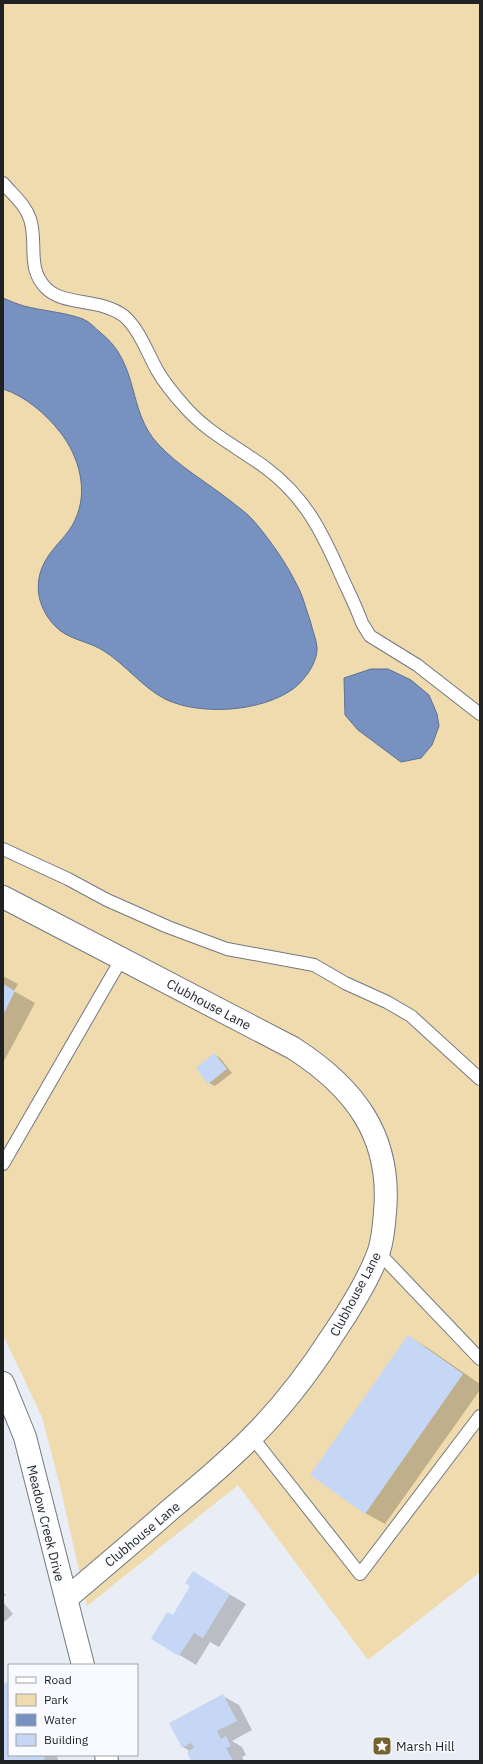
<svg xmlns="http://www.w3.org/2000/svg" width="483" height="1764" viewBox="0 0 483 1764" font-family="'IBM Plex Sans',sans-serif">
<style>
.green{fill:#efdbad}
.water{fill:#7792c1;stroke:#5d7092}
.shadow{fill:#0003}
.building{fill:#c5d7f5}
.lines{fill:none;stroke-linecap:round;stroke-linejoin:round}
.service-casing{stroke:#74787f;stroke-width:14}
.minor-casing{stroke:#74787f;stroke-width:24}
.service{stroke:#fff;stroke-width:12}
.minor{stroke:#fff;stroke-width:22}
.labels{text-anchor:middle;stroke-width:3;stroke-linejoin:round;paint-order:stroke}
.street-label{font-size:13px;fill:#1f2123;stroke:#f8faff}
.poi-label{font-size:13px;fill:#1f2123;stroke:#f8faff;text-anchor:start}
</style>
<rect width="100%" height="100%" fill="#e9edf5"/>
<path class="green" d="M 3,3 L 480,3 L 480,1572 L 368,1660 L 238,1485 L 87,1606 L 60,1486 L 42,1417 L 3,1335 Z"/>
<path class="water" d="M 3,298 C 10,301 17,304 24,306 C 43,311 64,312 83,319 C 90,322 95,328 101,333 C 140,364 127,411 158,444 C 178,466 208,483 232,502 C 239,508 247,513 253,520 C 271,541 287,564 299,589 C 304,599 306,610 310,620 C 312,629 316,638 317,647 C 318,662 305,680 293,689 C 261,712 200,716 165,699 C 142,687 126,665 104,651 C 89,641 68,640 55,626 C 36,606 32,579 49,555 C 57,543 69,534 75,520 C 89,491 79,456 60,432 C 46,414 25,396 3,389 Z
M 371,669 L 388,669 L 411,680 L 429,695 L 437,714 L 439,726 L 432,745 L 421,758 L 401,762 L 358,730 L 345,715 L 344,678 Z"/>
<path class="shadow" d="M 3,976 L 18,984 L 14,991 L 35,1003 L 3,1063 Z
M 214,1054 L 220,1058 L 232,1073 L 215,1086 L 209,1083 Z
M 408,1336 L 428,1348 L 480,1384 L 480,1390 L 385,1524 L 365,1513 Z
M 209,1582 L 246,1604 L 219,1647 L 210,1642 L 196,1665 L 152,1638 L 173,1616 L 191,1586 Z
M 3,1592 L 6,1595 L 3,1597 Z
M 3,1602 L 13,1614 L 3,1623 Z
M 9,1683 L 9,1755 L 57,1755 L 58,1761 L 3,1761 L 3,1685 Z
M 223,1696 L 239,1705 L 252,1730 L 232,1741 L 242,1747 L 246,1755 L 242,1757 L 244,1761 L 192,1761 L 190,1751 L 183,1747 Z"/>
<path class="building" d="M 3,984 L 15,991 L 3,1015 Z
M 214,1053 L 227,1069 L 208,1084 L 196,1068 Z
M 408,1335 L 463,1374 L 365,1514 L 310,1475 Z
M 193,1571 L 230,1594 L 203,1638 L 194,1633 L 179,1656 L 151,1639 L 167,1612 L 173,1615 L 190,1586 L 185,1583 Z
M 9,1682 L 9,1755 L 44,1755 L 45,1759 L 39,1761 L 3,1761 L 3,1684 Z
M 223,1694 L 237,1721 L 217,1731 L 221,1739 L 226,1736 L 231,1746 L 226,1748 L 233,1761 L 191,1761 L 187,1752 L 194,1748 L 191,1743 L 182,1748 L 169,1723 Z"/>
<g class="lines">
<g class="service-casing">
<path id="service" d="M 3,183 C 13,195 25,204 30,219 C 38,243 26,268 46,288 C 63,306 101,298 124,316 C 139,329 147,352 157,370 C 165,384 175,396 186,408 C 208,433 239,448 266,468 C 305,497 322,532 341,575 C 348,591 356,606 362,623 L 370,636 L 417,665 L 480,714
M 3,849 L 68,879 L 107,900 L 168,927 L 227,949 L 314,965 L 345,983 L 387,1002 L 411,1016 L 480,1079
M 3,1164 L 122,958
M 378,1252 L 480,1359
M 252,1437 L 360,1574 L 480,1416"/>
</g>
<g class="minor-casing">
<path id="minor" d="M 3,897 L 293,1048 C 354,1087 392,1136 385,1212 C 384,1226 383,1239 379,1251 C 370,1277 348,1313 332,1336 C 309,1372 283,1406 252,1437 C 227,1462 200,1485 172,1508 C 137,1539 101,1569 66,1599
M 3,1383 L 25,1437 L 83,1665
M 106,1755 L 107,1761"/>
</g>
<use href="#service" class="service"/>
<use href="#minor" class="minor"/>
</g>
<defs>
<g id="sight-square" transform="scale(1)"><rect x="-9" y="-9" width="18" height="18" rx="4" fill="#756231" stroke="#f8faff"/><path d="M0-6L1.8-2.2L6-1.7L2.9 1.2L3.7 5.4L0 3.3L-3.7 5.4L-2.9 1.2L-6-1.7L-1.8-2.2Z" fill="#fff"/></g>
</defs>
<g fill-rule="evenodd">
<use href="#sight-square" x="382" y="1746"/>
</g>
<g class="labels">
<g class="street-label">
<text transform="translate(209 1004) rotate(28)" y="5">Clubhouse Lane</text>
<text transform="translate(355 1294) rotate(-62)" y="5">Clubhouse Lane</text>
<text transform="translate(46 1523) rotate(76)" y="5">Meadow Creek Drive</text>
<text transform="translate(142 1534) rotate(-40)" y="5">Clubhouse Lane</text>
</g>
<g class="poi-label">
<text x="396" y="1751">Marsh Hill</text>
</g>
</g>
<rect width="483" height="1764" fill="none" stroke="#1f2123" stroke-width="8"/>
<rect x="8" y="1664" width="130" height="92" fill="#f8faff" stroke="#a1a3a7"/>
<rect x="16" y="1677" width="20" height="6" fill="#ffffff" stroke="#a1a3a7"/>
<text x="44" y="1684" font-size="12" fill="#1f2123">Road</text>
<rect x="16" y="1694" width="20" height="12" fill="#efdbad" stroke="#a1a3a7"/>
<text x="44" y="1704" font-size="12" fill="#1f2123">Park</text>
<rect x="16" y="1714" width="20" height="12" fill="#7792c1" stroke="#a1a3a7"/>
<text x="44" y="1724" font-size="12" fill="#1f2123">Water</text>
<rect x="16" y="1734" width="20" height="12" fill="#c5d7f5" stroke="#a1a3a7"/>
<text x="44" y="1744" font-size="12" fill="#1f2123">Building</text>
</svg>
